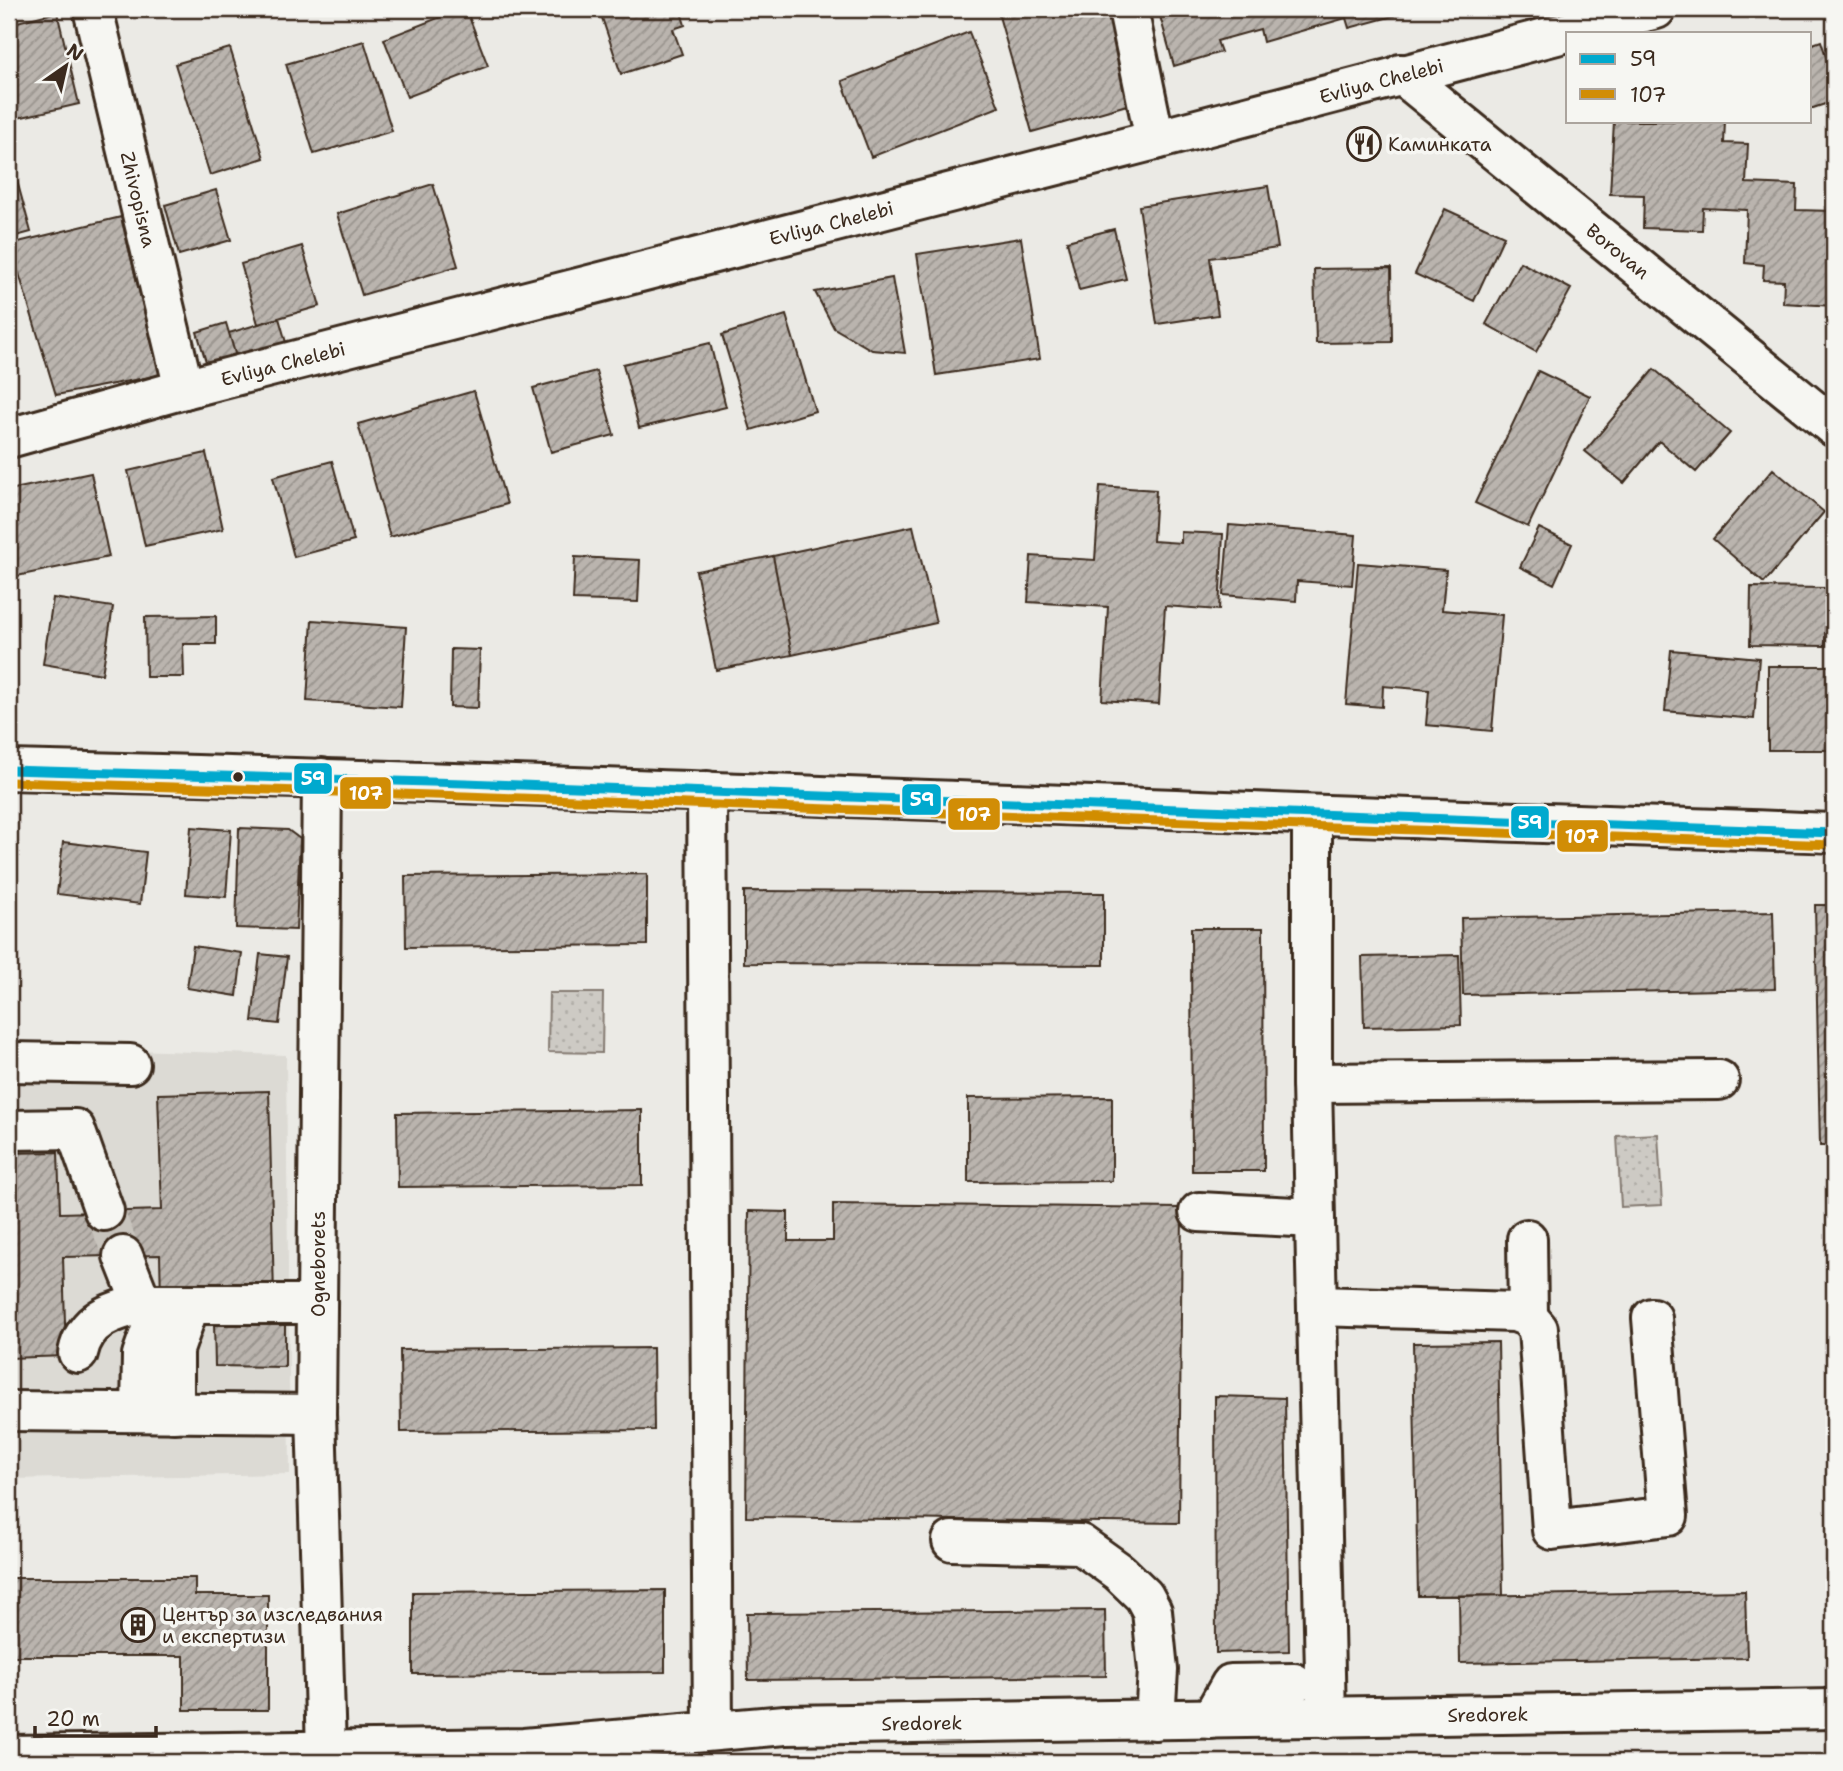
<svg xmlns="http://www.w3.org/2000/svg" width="1843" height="1771" viewBox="0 0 1843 1771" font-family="'Shantell Sans',sans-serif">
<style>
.built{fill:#dcdad4}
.grass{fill:url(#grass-dots);stroke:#847a71;stroke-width:2}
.building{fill:url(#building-hatch);stroke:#3b2a1e;stroke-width:2}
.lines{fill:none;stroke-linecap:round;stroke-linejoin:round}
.minor-tunnel{stroke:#c8c4bd;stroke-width:38;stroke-dasharray:38 19;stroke-linecap:butt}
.minor-casing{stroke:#3b2a1e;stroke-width:44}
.minor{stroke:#f6f6f2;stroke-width:38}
.bus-1-casing{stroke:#f6f6f2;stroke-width:14}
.bus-2-casing{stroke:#f6f6f2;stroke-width:14}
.bus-1{stroke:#00a9ce;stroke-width:9}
.bus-2{stroke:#d18d06;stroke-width:9}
.bus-dot{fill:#3b2a1e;stroke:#f6f6f2;stroke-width:2.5}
.labels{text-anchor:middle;stroke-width:7;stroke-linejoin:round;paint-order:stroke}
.street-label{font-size:19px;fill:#3b2a1e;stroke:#f6f6f2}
.poi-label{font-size:19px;fill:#3b2a1e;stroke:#f6f6f2;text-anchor:start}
.line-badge{stroke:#f6f6f2;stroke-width:2.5}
.badge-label{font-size:19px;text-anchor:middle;font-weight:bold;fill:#fff}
</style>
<defs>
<pattern id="grass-dots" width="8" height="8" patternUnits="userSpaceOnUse" patternTransform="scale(1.75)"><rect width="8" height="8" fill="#cdcac4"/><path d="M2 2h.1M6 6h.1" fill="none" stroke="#b1aea8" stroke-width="1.8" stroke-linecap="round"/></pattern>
<pattern id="building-hatch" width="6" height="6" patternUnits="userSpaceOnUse" patternTransform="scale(1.75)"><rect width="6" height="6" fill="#bab4ae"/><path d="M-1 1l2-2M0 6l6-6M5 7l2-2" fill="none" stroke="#98938d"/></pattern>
</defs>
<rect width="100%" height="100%" fill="#ebeae5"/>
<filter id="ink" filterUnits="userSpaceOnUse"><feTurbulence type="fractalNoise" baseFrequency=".0143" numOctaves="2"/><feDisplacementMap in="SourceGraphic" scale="14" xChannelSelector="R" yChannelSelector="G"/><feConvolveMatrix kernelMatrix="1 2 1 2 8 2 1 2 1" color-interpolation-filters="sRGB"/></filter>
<g filter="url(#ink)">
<path class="built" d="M 9,1046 L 286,1055 L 290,1474 L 9,1479 Z"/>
<path class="grass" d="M 549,993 L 603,993 L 602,1053 L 548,1052 Z
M 1658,1134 L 1662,1205 L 1621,1207 L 1617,1136 Z
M 1595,1757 L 1595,1762 L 1300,1762 Z"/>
<path class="building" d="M 461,9 L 466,9 L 488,66 L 407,97 L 384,39 Z
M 599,9 L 680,9 L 685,25 L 673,29 L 682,54 L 621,74 Z
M 997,9 L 1106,9 L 1134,103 L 1032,132 Z
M 1158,9 L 1419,9 L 1349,28 L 1346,18 L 1263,42 L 1260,29 L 1217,41 L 1221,52 L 1174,66 Z
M 57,12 L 79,104 L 9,120 L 9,24 Z
M 969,32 L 999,107 L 871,157 L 842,81 Z
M 364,41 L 392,131 L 314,154 L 286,64 Z
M 1821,41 L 1834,81 L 1834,101 L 1810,109 L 1810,45 Z
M 230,48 L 264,158 L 210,175 L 175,64 Z
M 1614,121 L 1725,121 L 1724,143 L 1748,144 L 1746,183 L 1797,185 L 1796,210 L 1834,211 L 1834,306 L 1783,303 L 1784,281 L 1763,280 L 1764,265 L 1745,263 L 1747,210 L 1703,208 L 1702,230 L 1643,228 L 1644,195 L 1610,194 Z
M 13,166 L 31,232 L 9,238 L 9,167 Z
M 433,184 L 458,266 L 362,295 L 337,214 Z
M 1268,186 L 1278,248 L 1210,258 L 1218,315 L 1157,324 L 1139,206 Z
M 216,190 L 231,240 L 179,255 L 165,205 Z
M 1445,209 L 1504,236 L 1474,301 L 1415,274 Z
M 121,217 L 160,375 L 56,395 L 10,244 Z
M 1114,229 L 1126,279 L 1079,290 L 1067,241 Z
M 1021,238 L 1040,359 L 936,375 L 917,254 Z
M 302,246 L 320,306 L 258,324 L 241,264 Z
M 1520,262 L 1571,289 L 1536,352 L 1486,324 Z
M 1391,268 L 1392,342 L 1316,343 L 1314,269 Z
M 892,278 L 905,353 L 872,350 L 834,328 L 815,292 Z
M 786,315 L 815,411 L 751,430 L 722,335 Z
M 279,318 L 289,353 L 239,367 L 229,333 Z
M 226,323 L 239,367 L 210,375 L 197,332 Z
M 710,343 L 726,407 L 639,428 L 623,364 Z
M 1654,369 L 1730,433 L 1696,472 L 1659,441 L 1624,483 L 1585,451 Z
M 596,371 L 614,435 L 551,452 L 533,388 Z
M 1538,371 L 1590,396 L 1528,527 L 1475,503 Z
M 474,391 L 507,504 L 390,537 L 358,424 Z
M 206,453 L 223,529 L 145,546 L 128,471 Z
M 332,461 L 354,541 L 294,557 L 273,477 Z
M 1773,469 L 1824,512 L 1764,583 L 1713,539 Z
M 91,473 L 109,557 L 12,577 L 9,560 L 9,490 Z
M 1100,486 L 1156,490 L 1153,541 L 1181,543 L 1181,532 L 1223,534 L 1219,610 L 1165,606 L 1159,704 L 1102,700 L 1108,607 L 1028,602 L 1031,556 L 1095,560 Z
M 1229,525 L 1356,535 L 1352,585 L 1297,581 L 1296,601 L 1223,595 Z
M 913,526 L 936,623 L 792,655 L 773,556 Z
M 1539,528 L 1572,544 L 1554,584 L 1520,567 Z
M 773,556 L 792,655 L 716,670 L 696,571 Z
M 575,557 L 640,560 L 638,602 L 573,600 Z
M 1358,563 L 1446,570 L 1442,610 L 1502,615 L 1492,731 L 1426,725 L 1429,690 L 1383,686 L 1382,707 L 1346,704 Z
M 1751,587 L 1826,588 L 1825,646 L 1750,645 Z
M 53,598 L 113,607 L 102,674 L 43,664 Z
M 216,616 L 216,644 L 183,644 L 184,677 L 146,677 L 145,617 Z
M 312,620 L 406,627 L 401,707 L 307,701 Z
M 451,649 L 480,650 L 478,708 L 450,707 Z
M 1671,650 L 1759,658 L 1754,719 L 1665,711 Z
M 1768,666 L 1832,666 L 1832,750 L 1768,750 Z
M 191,827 L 231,830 L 226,897 L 186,894 Z
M 239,828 L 288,830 L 300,839 L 296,930 L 236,928 Z
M 63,842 L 146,852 L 140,904 L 57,894 Z
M 9,849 L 17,850 L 10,893 L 9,892 Z
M 647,874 L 647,945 L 406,947 L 405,876 Z
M 744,891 L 1104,893 L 1104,965 L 744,963 Z
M 1815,905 L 1834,905 L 1834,1146 L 1820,1146 Z
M 1773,912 L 1775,989 L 1463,995 L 1461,918 Z
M 1191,928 L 1263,928 L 1264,1171 L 1192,1171 Z
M 193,946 L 242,953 L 237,996 L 187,988 Z
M 260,954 L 287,957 L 279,1024 L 252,1021 Z
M 1459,955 L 1461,1025 L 1364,1027 L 1362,957 Z
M 269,1091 L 274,1296 L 161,1298 L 160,1255 L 63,1257 L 66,1356 L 9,1358 L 9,1153 L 58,1152 L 60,1213 L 162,1210 L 158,1094 Z
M 1112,1097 L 1112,1181 L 968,1182 L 968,1098 Z
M 642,1110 L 642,1185 L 398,1187 L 397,1113 Z
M 833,1204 L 1182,1208 L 1179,1523 L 746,1517 L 749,1211 L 788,1212 L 788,1241 L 833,1241 Z
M 214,1323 L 285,1325 L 285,1367 L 215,1366 Z
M 1498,1342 L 1503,1595 L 1418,1596 L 1413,1343 Z
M 653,1348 L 654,1430 L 401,1432 L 400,1350 Z
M 1215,1396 L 1285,1398 L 1289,1651 L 1216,1653 Z
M 9,1578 L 195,1578 L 195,1595 L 268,1595 L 268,1710 L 184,1710 L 184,1656 L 9,1656 Z
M 665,1590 L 665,1672 L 413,1674 L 413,1592 Z
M 1745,1591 L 1747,1658 L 1460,1663 L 1459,1596 Z
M 1105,1610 L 1106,1676 L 748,1680 L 747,1613 Z"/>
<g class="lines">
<path class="minor-tunnel" d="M 104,1211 L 123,1256"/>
<g class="minor-casing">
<g id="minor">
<path id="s1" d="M 93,9 L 184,389"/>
<path d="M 1128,9 L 1155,140"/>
<path id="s2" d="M 1401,74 L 1834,427"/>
<path id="s3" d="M 9,438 L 184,389 L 1155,140 L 1656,9"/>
<path d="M 9,770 C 617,785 1226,813 1834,833"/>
<path d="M 322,778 L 316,1414 L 326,1751"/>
<path d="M 707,791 L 713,1731"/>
<path d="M 1312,815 L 1312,1083 L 1326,1718"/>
<path d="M 9,1062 L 130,1064"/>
<path d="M 1312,1083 L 1719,1080"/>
<path d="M 9,1130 L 75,1129 L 104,1211"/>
<path d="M 1199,1212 L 1314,1218"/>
<path d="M 1527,1239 L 1528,1317"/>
<path d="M 123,1256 L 142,1304 L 317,1304"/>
<path d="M 1317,1306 L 1515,1312 L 1528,1317 L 1538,1329 L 1552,1530 L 1668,1516 L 1652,1318"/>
<path d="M 78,1353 C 85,1319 112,1311 142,1304"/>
<path d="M 9,1411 L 316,1414"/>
<path d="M 141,1412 L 142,1355 L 160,1304"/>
<path d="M 174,1413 L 174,1350 L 190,1304"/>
<path d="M 952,1541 L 1080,1544 L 1119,1572 L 1144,1596 L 1152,1611 L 1158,1670 L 1155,1720"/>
<path d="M 1211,1719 L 1231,1684 L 1294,1683"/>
<path id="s4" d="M 9,1755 L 524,1748 L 785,1725 L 1834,1709"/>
</g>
</g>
<use href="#minor" class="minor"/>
<g class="bus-1-casing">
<path id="bus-1" d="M 9,770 L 465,783 L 1834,833"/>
</g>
<g class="bus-2-casing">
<path id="bus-2" d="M 9,782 L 465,796 L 1834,845"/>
</g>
<use href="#bus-1" class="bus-1"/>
<use href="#bus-2" class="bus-2"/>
</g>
</g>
<defs>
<g id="restaurant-ring" transform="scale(1.75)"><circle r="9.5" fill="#f6f6f2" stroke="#3b2a1e" stroke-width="1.5"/><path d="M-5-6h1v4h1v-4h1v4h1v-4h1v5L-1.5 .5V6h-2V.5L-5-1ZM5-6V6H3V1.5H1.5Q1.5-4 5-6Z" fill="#3b2a1e"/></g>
<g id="building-ring" transform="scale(1.75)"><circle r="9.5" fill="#f6f6f2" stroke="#3b2a1e" stroke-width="1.5"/><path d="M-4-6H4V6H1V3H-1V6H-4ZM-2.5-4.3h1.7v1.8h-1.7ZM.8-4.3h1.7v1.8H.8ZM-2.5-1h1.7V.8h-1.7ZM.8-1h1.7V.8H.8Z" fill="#3b2a1e"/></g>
</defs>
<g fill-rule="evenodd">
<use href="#restaurant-ring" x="1364" y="144"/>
<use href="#building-ring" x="138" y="1625"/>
</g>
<circle class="bus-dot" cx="238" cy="777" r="6"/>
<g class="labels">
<g class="street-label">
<text dy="7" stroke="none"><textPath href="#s3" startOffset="1418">Evliya Chelebi</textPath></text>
<text dy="7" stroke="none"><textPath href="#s1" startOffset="196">Zhivopisna</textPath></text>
<text dy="7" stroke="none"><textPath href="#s3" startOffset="850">Evliya Chelebi</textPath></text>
<text dy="7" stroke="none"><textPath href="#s2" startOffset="280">Borovan</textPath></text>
<text dy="7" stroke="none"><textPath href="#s3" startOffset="284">Evliya Chelebi</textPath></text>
<text transform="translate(318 1264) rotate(-90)" y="7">Ogneborets</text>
<text dy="7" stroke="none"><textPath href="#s4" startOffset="1480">Sredorek</textPath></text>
<text dy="7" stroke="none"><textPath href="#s4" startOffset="914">Sredorek</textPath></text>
</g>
<g class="poi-label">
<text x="1388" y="151">Каминката</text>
<text x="162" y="1621">Център за изследвания<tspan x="162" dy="22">и експертизи</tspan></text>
</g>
</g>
<g class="line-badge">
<rect x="293" y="762" width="40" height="33" rx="7" fill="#00a9ce"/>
<rect x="339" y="776" width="53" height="34" rx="7" fill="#d18d06"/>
<rect x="901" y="783" width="41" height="33" rx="7" fill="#00a9ce"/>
<rect x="947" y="797" width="54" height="34" rx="7" fill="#d18d06"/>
<rect x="1510" y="805" width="40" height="34" rx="7" fill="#00a9ce"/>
<rect x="1556" y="819" width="53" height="34" rx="7" fill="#d18d06"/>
</g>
<g class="badge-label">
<text x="313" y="785">59</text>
<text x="366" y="800">107</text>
<text x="922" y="806">59</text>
<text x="974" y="821">107</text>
<text x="1530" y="829">59</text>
<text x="1582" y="843">107</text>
</g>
<rect width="1843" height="1771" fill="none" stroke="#f6f6f2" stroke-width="35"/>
<rect x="18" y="18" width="1808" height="1736" fill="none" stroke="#3b2a1e" stroke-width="2.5" filter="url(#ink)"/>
<rect x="1566" y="32" width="245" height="91" fill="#f6f6f2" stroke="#aba49d" stroke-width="2"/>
<rect x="1580" y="54" width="35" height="10" fill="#00a9ce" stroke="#aba49d" stroke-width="2"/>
<text x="1630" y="66" font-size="21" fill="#3b2a1e">59</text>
<rect x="1580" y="89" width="35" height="10" fill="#d18d06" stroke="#aba49d" stroke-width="2"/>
<text x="1630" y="102" font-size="21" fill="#3b2a1e">107</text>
<g transform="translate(66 66) rotate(34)" stroke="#f6f6f2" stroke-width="5" paint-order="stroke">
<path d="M0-5L12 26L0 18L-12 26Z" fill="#3b2a1e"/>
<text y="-10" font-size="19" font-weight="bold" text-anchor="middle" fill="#3b2a1e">N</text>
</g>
<path d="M35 1726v10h121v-10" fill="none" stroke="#3b2a1e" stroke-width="3.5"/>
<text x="46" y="1726" font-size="21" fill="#3b2a1e" stroke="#f6f6f2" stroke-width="5" paint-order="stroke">20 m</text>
</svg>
